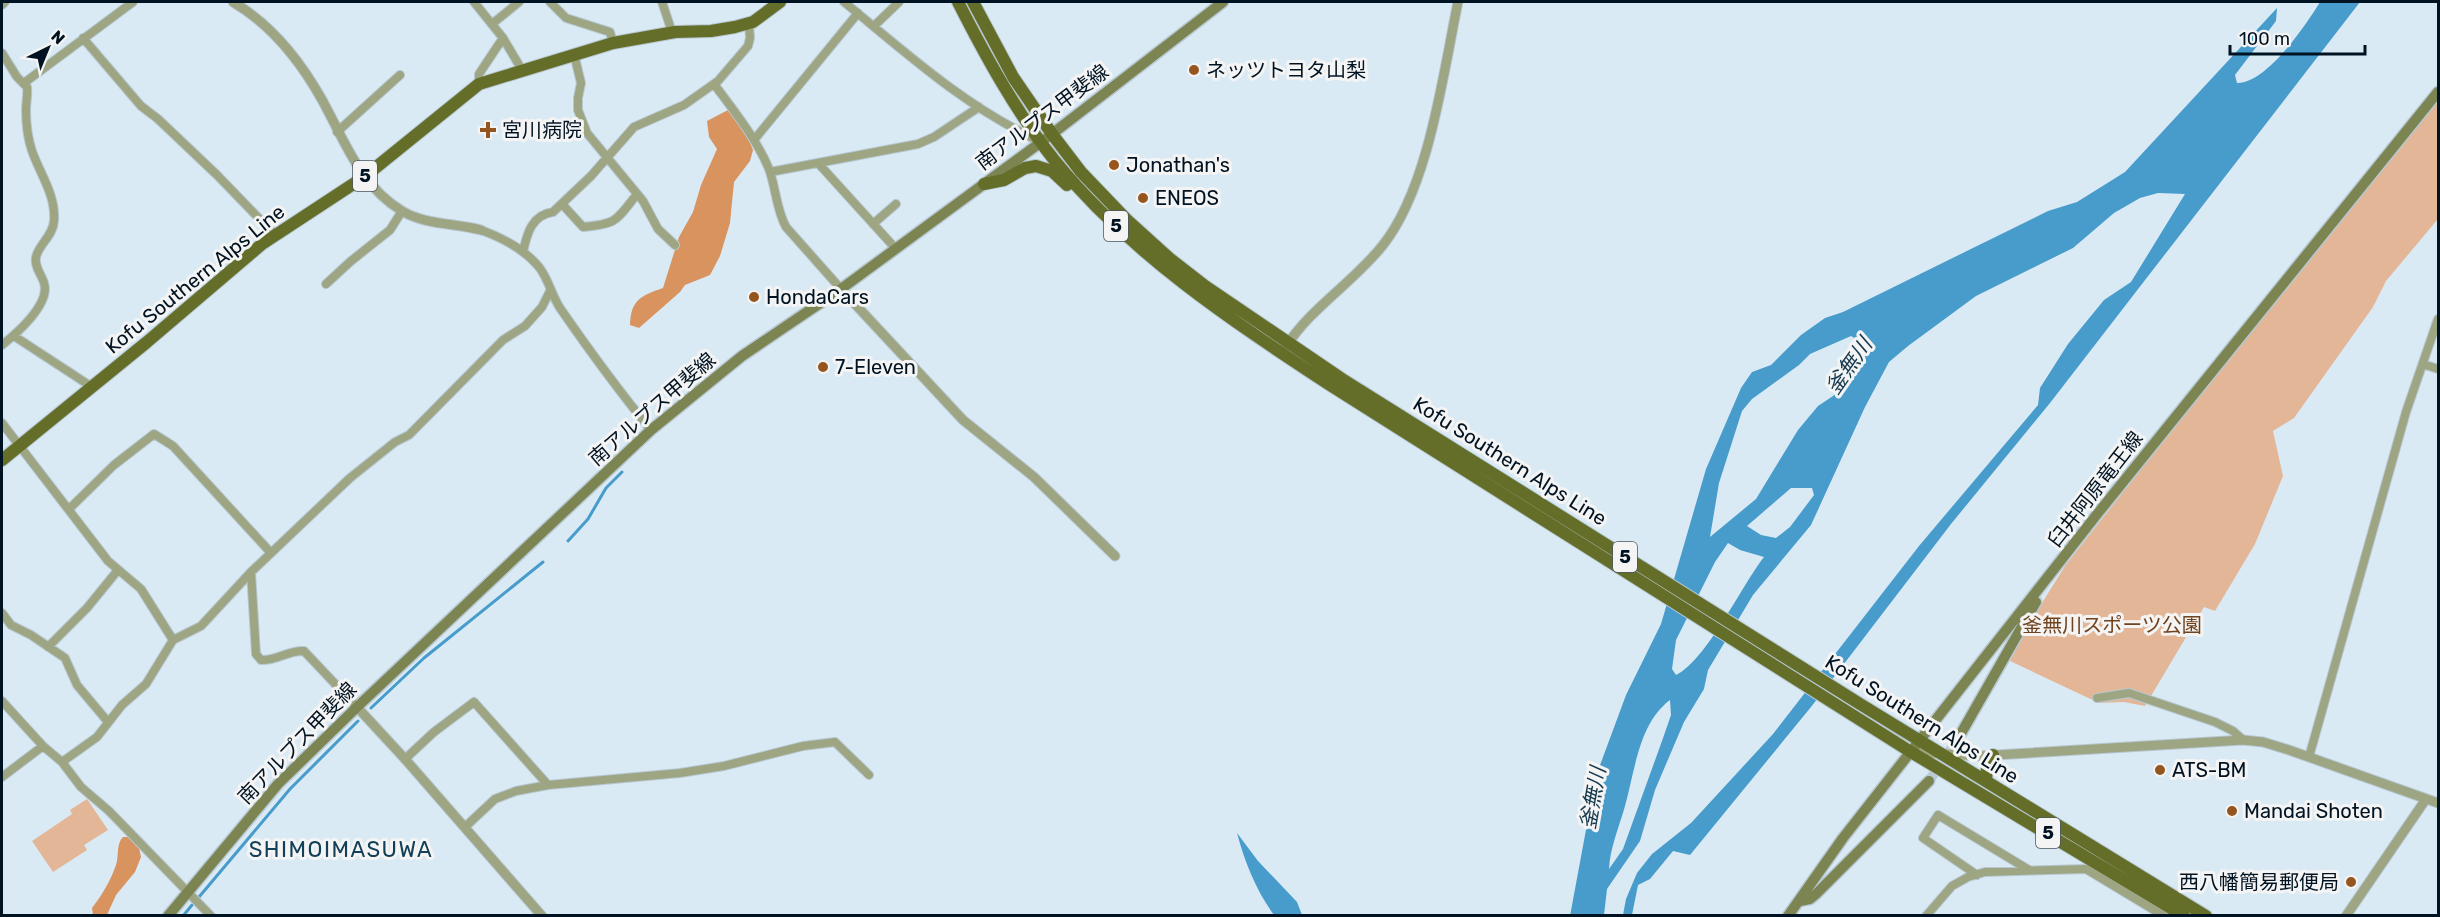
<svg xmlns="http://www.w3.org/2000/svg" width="2440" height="917" viewBox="0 0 2440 917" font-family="Rubik,'Noto Sans JP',sans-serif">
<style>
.green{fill:#e3b697}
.forest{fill:#d8935f}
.water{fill:#479ccc;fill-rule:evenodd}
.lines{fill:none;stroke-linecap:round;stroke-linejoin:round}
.stream{stroke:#479ccc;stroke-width:3}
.secondary-tunnel{stroke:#b9cad4;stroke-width:10;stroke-dasharray:10 5;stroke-linecap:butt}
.minor-casing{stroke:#b7c8d2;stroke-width:10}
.tertiary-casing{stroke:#b7c8d2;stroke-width:11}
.secondary-casing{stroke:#b7c8d2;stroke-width:13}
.primary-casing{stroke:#b7c8d2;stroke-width:14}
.minor{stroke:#9ea583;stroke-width:8}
.tertiary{stroke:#9ea583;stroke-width:9}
.secondary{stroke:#7c8551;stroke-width:10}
.primary{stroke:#646e29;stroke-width:12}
.poi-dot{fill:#95551f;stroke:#f4f4f4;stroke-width:2}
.labels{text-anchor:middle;stroke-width:6;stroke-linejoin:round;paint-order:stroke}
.shield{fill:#f4f4f4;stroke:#495661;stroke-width:1.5}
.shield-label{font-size:18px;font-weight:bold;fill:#001322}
.poi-label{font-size:20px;fill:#001322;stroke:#f4f4f4;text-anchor:start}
.street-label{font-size:20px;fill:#001322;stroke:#f4f4f4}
.park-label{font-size:20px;fill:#71421c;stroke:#f4f4f4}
.water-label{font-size:21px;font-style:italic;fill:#14394e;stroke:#f4f4f4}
.quarter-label{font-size:22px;letter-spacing:1.5px;fill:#124059;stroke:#f4f4f4}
</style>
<rect width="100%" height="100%" fill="#daeaf4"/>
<path class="green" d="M 2438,101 L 2438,219 L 2386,281 L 2373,307 L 2294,418 L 2273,431 L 2283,476 L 2255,544 L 2215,611 L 2204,607 L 2145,706 L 2124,702 L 2099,703 L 2010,661 L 2027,627 L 2065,566 L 2211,380 Z
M 87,799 L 108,830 L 84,845 L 87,850 L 53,872 L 32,841 L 72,814 L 70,810 Z"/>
<path class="forest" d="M 728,110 L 747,135 L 753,150 L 750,161 L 734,182 L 730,223 L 720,256 L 710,275 L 685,285 L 680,292 L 639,328 L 630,325 C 631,300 640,296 663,288 L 679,237 L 693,212 L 701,185 L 717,149 L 709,137 L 707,121 Z
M 123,837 L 128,837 L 139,848 L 141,857 L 135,872 L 116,895 L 107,915 L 93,915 L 92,908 C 102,895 111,880 116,865 C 119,856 116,844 123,837 Z"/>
<path class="water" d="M 2320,2 L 2360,2 L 2050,403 L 1951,524 L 1811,707 L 1690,855 L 1673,851 L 1650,879 L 1638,885 L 1632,915 L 1623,915 L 1626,899 L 1637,873 L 1652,854 L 1691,823 L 1773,734 L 1919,546 L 2038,405 L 2040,388 L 2068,344 L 2104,300 L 2131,282 L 2185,194 L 2158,193 L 2140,198 L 2114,213 L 2073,248 L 1976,296 L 1908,346 L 1889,362 L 1865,407 L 1811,525 L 1753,595 L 1708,670 L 1704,689 L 1684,722 L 1655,790 L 1640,841 L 1607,889 L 1604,915 L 1570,916 L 1596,776 L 1626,695 L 1661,624 L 1706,469 L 1741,388 L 1752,372 L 1771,365 L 1801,335 L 1825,318 L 1843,312 L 2048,211 L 2077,202 L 2125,172 L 2277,8 L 2276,21 L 2235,75 L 2237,83 C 2266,84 2306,25 2320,2 ZM 1851,336 L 1861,342 L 1867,352 L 1852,378 L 1833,396 L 1818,406 L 1798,430 L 1756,499 L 1710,537 L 1719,483 L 1742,411 L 1752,399 L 1799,365 L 1810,354 ZM 1791,488 L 1812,488 L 1814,495 L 1790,527 L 1776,538 L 1761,535 L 1747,526 ZM 1728,543 L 1740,550 L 1764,557 C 1742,585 1706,661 1676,675 L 1672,669 L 1676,640 L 1715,562 ZM 1670,700 L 1671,715 L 1662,741 L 1623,849 L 1609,869 C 1610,848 1619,827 1625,806 C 1635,770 1639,723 1670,700 Z
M 1237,833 L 1258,861 L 1297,902 L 1302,915 L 1274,915 C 1256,890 1245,863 1237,833 Z"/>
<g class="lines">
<path class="stream" d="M 568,541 L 588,519 L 606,488 L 622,472
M 371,708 L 424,658 L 543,562
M 199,897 L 290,789 L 358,721
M 183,916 L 192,905"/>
<path class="secondary-tunnel" d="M 1929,781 L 1959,737"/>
<g class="minor-casing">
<path id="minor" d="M 474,2 L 503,38 L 522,70
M 550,2 L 566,18 L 610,32 L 613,43
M 662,2 L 672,32
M 844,2 C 905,52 964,106 1037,140
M 2,5 L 5,2
M 492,24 L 519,2
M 874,26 L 899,2
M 83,38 L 141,106 L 158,119 L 217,175 L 275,235
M 2,53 L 17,77 L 27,87 C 28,95 26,102 26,110 C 26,123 28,139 32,151 C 40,174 56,195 54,221 C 53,236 39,244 36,257 C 34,267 42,275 44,283 C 51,304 16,334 2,345
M 574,54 L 581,83 L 578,98 L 578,110 L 587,133 L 643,201 L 658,229 L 675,245
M 24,83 L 133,2
M 479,84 L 479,74 L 503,38
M 714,84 C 734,111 756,138 769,169 C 776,188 776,209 786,227 L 841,289
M 337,132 L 400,75
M 754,140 L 858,13
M 818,163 L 896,249
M 770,172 L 918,144 L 934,137 L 979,107
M 562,204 L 583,227 C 617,224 616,221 637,194
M 873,224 L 896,204
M 481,230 C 503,238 524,249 539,267 C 548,278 552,296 560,308 C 589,350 619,391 651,430
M 523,252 C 527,233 532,215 553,212 L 591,176 L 634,127 L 684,105 L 718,81 L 748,46 L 750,38 L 749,23
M 326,284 L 351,261 L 390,230 L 402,211
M 14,336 L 92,387
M 2423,364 L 2438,369
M 2,423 L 108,561 L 141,589 L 173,640
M 69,509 L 114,465 L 154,434 L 173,446 L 271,553
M 251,572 L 256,654 L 261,660 C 277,661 288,650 304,651 L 357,707
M 2,613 L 11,625 L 31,635 L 65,658 L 77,685 L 108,722
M 48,647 L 87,608 L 118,570
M 2097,698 L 2129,693 L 2215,722 L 2233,731 L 2243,740
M 2,701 L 43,746 L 62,762 L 81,787 L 109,811 L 211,916
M 2309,757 L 2406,412 L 2438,319
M 405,759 L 434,732 L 474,702 L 548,785
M 62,762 L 97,737 L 122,705 L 146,684 L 173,640 L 201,626 L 251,572 L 350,478 L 395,442 L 409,435 L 503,340 L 525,326 L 542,307 L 550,291
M 2,777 L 43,746
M 465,827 L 495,799 L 516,791 L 548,785 L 680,773 L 724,766 L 803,746 L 835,742 L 869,775
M 1977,875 L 1923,838 L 1938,815 L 2029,870
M 1926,916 L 1952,886 L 1968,877 L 1985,872 L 2086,869 L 2164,916"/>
</g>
<g class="tertiary-casing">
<path id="tertiary" d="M 233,2 C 272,25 299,59 321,98 C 344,139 359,185 402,211 C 425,225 456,223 481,230
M 841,289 L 963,420 L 1034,477 L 1115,556
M 1285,348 C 1311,307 1353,283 1383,245 C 1429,187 1443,74 1458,2
M 357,707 L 405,759 L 542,916
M 1914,752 L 1979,756 L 2243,740 L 2263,742 L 2289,750 L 2438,803
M 2346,916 L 2426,799"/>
</g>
<g class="secondary-casing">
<path id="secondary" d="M 1959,737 L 2036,602
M 1800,901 L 1810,899 L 1816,894 L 1929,781
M 168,916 L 278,784 L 357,707 L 651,430 L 742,356 L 841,289 L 1052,134 L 1223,2
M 1788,916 L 1843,838 L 2098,513 L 2438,92"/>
</g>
<g class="primary-casing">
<path id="primary" d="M 958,2 C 986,57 1016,112 1055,161 C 1131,254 1231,320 1330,385 L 1911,752 L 2184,916
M 973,2 L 1013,77 L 1052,134 L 1081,172 L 1127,220 L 1169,258 L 1205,286 L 1342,379 L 1860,704 L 2206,916
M 984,184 L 1004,180 L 1025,168 L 1036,166 L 1052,171 L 1067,185
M 2,460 L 147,342 L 262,244 L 364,177 L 479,84 L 613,43 L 675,32 L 711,31 L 735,27 L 753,22 L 780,2
M 1986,781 L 1987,768 L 1993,755"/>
</g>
<use href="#minor" class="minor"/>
<use href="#tertiary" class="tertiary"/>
<use href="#secondary" class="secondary"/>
<use href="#primary" class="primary"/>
</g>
<g class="poi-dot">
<circle cx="1194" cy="70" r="6"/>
<path d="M485 121h6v6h6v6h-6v6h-6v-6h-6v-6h6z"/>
<circle cx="1114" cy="165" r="6"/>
<circle cx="1143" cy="198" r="6"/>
<circle cx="754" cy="297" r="6"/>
<circle cx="823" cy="367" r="6"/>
<circle cx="2160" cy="770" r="6"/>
<circle cx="2232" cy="811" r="6"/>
<circle cx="2351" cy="882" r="6"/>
</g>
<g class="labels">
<g class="shield">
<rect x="353" y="161" width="24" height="30" rx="4.5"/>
<rect x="1104" y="211" width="24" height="30" rx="4.5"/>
<rect x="1613" y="542" width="24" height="30" rx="4.5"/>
<rect x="2036" y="818" width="24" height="30" rx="4.5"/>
</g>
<g class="shield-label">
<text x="365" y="182">5</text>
<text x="1116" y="232">5</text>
<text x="1625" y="563">5</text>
<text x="2048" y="839">5</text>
</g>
<g class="poi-label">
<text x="1206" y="77">ネッツトヨタ山梨</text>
<text x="502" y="137">宮川病院</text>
<text x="1126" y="172">Jonathan's</text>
<text x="1155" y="205">ENEOS</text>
<text x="766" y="304">HondaCars</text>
<text x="835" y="374">7-Eleven</text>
<text x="2172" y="777">ATS-BM</text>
<text x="2244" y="818">Mandai Shoten</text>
<text x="2339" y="889" text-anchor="end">西八幡簡易郵便局</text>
</g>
<g class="street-label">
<text transform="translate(1042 117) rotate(-37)" y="7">南アルプス甲斐線</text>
<text transform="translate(195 279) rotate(-39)" y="7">Kofu Southern Alps Line</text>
<text transform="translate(652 409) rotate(-41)" y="7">南アルプス甲斐線</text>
<text transform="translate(1510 461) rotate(32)" y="7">Kofu Southern Alps Line</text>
<text transform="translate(2095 489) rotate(-52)" y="7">臼井阿原竜王線</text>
<text transform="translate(1922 719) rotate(32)" y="7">Kofu Southern Alps Line</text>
<text transform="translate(297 743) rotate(-46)" y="7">南アルプス甲斐線</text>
</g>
<g class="park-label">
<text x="2112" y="632">釜無川スポーツ公園</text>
</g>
<g class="water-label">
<text transform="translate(1849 366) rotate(-55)" y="7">釜無川</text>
<text transform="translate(1593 798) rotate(-80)" y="7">釜無川</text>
</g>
<g class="quarter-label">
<text x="341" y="857">SHIMOIMASUWA</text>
</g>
</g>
<rect width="2440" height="917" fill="none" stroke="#001322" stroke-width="6"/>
<g transform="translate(48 48) rotate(43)" stroke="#f4f4f4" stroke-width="4.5" paint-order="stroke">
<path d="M0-4.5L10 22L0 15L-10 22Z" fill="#001322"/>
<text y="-9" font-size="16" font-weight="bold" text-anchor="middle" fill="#001322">N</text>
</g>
<path d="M2230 45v9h135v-9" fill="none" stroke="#001322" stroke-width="3"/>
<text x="2239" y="45" font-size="18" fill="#001322" stroke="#f4f4f4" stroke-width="4.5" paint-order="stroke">100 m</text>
</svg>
